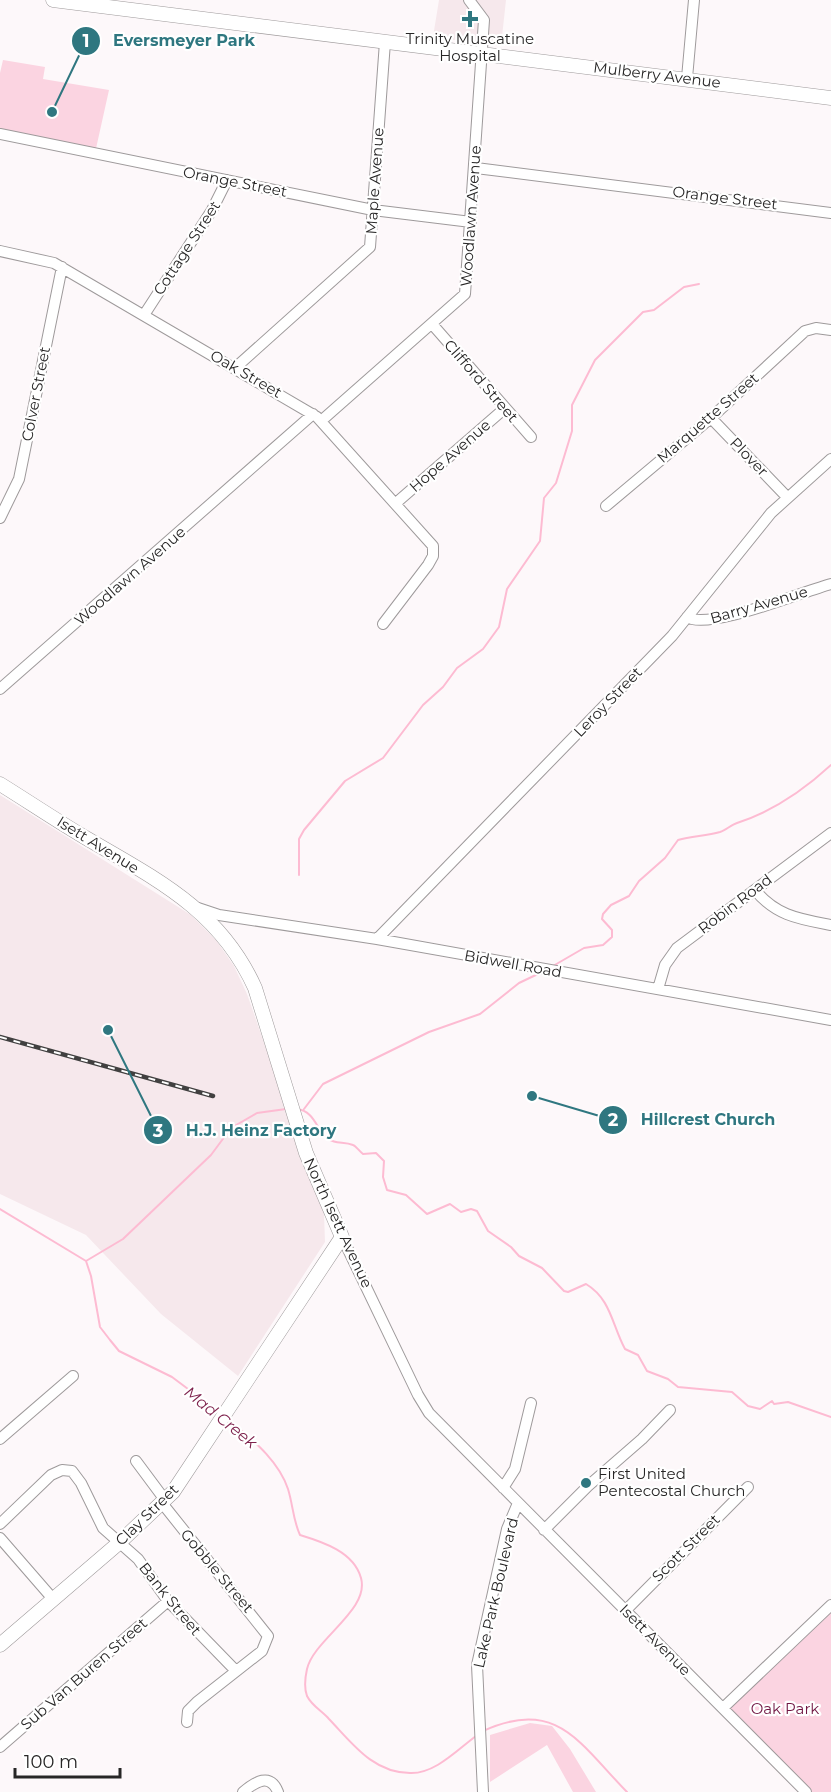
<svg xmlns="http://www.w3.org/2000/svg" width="831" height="1792" viewBox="0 0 831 1792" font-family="Montserrat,sans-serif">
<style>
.built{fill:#f6e8ec}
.green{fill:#fbd4e1}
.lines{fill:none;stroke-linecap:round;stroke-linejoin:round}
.stream{stroke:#fdbbd2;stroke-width:2}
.minor-casing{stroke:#9e9a9b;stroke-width:12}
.major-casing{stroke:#9e9a9b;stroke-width:15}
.minor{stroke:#fff;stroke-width:10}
.major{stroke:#fff;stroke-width:14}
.rail-casing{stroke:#414040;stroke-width:4.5}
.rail{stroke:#fff;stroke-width:2;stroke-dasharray:7;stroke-linecap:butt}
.poi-dot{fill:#2f7780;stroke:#fff;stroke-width:2}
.labels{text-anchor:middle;stroke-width:4.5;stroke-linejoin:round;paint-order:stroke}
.poi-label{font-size:15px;fill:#272626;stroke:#fff}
.street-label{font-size:15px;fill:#272626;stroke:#fff}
.park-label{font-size:15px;fill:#701542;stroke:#fff}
.water-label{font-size:16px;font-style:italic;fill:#7f244e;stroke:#fff}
.leader{fill:none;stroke:#2f7780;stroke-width:2}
.callout-dot{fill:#2f7780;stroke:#fff;stroke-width:2}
.mark-label{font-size:18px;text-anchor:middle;font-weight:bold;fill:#fff}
.callout-label{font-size:16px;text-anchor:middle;font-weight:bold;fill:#2f7780;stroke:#fff;stroke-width:4.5;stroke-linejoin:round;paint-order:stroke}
</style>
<rect width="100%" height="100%" fill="#fdf8fa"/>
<path class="built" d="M 439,0 L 506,0 L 501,46 L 433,37 Z
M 0,795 L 191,915 L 216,940 L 234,966 L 247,994 L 324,1214 L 325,1242 L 238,1376 L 161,1314 L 86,1235 L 0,1194 Z"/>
<path class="green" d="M 3,60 L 45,67 L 43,79 L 109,90 L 95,153 L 0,134 L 0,73 Z
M 831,1602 L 831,1792 L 798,1792 L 723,1708 Z
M 530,1723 L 552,1726 L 570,1749 L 596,1792 L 573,1792 L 547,1745 L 490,1782 L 490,1735 Z"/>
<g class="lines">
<path class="stream" d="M 299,875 L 299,839 L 304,830 L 345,781 L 383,758 L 423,705 L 443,687 L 457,668 L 483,649 L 499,627 L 507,589 L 540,541 L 544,498 L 556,483 L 572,431 L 572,405 L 595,360 L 643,312 L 654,310 L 684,287 L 699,284
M 553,966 L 584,948 L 603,945 L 612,937 L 612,930 L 602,919 L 603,914 L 611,905 L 629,896 L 639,881 L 665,858 L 678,840 C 692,836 706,836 720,832 C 726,830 731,825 737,823 C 771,812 804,790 831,765
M 297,1109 C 314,1111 316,1128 326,1137 C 335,1145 343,1141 353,1145 C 356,1146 359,1151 363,1154 L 376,1153 L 384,1161 L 383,1177 L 387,1190 L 406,1195 L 427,1214 L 450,1204 L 461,1212 L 471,1209 L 477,1211 L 488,1231 L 511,1247 L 519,1256 L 542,1268 L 564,1291 L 568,1292 L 586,1284 C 611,1299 612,1325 625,1349 L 638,1355 L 647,1371 L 668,1379 L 678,1387 L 732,1392 L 748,1406 L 760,1409 L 772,1401 L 774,1404 L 788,1402 L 831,1417
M 304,1109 L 323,1084 L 429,1032 L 480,1014 L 519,983 L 540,973
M 0,1209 L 86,1261 L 91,1276 L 100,1327 L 110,1340 L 119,1351 L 172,1377 L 220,1413
M 86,1261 L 123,1239 L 211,1155 L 231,1128 L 257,1113 L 286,1109
M 227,1418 C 250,1438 278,1459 288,1489 C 293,1505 293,1520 300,1535 C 323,1542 354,1552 361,1578 C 370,1610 314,1639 307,1669 C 305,1678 304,1688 307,1696 C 312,1706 322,1711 329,1719 C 352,1743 373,1773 410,1773 C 435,1774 457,1750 476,1736
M 483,1731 C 557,1697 580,1744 627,1792"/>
<g class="minor-casing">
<path id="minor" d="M 687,78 L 694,0
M 0,134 L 373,210 L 471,222
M 476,168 L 831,213
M 0,251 L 54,263 L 317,417 L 433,546 L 433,556 L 428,565 L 383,624
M 144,315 L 212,210 L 227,180
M 432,324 L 531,437
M 235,368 L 370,247 L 385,42
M 711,418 L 787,497
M 321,421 L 465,294 L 484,20 L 469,0
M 396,503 L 504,409
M 606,506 L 711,418 L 805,331 L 816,328 L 831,330
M 0,518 L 19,479 L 62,267
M 687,617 C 708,631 804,591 831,584
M 0,689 L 313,414
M 755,890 C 776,916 800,919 831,925
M 198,908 L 219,915 L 377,939 L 831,1020
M 377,939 L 672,636 L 771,513 L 831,459
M 658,989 L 665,965 L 677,948 L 831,833
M 342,1237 L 418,1395 L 429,1413 L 806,1792
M 0,1439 L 73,1376
M 136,1461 L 165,1500
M 503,1488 L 515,1469 L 531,1403
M 162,1503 L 268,1636 L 262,1651 L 197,1702 L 188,1711 L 187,1722
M 0,1524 L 51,1475 L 62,1470 L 72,1471 L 81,1483 L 103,1528 L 138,1559 L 168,1601 L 236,1671
M 544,1530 L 588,1486 L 642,1439 L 670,1410
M 0,1538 L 53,1599
M 625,1611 L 748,1487
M 723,1708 L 831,1605
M 0,1747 L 168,1601
M 243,1792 C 255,1782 270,1772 278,1792
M 483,1792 L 477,1665 L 507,1529 L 518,1503"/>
</g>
<g class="major-casing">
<path id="major" d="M 53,0 L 831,98
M 0,784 C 29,802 57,821 86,838 C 156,879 220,910 255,988 L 306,1153 L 342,1237 L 173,1492 L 120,1542 L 0,1645"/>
</g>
<use href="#minor" class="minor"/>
<use href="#major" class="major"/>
<g class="rail-casing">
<path id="rail" d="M 0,1037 L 213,1096"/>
</g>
<use href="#rail" class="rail"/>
</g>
<g class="poi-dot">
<path d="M467 10h6v6h6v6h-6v6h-6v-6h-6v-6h6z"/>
<circle cx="586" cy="1483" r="6"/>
</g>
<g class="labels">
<g class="poi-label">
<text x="470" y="44">Trinity Muscatine<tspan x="470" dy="17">Hospital</tspan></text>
<text x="598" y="1479" text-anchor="start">First United<tspan x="598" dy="17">Pentecostal Church</tspan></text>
</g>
<g class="street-label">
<text transform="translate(657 75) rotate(7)" y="5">Mulberry Avenue</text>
<text transform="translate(375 181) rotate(-86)" y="5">Maple Avenue</text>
<text transform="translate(235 182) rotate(11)" y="5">Orange Street</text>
<text transform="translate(725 198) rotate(7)" y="5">Orange Street</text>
<text transform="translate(471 216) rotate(-86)" y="5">Woodlawn Avenue</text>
<text transform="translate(187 248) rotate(-57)" y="5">Cottage Street</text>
<text transform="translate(246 374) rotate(30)" y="5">Oak Street</text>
<text transform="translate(481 381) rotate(49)" y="5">Clifford Street</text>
<text transform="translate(36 394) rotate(-79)" y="5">Colver Street</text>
<text transform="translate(708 418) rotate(-41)" y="5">Marquette Street</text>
<text transform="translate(450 456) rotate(-41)" y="5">Hope Avenue</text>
<text transform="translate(749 457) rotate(46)" y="5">Plover</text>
<text transform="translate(130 576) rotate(-41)" y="5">Woodlawn Avenue</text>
<text transform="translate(759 605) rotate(-16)" y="5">Barry Avenue</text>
<text transform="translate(608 702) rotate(-46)" y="5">Leroy Street</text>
<text transform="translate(98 845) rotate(32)" y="5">Isett Avenue</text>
<text transform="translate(735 904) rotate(-37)" y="5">Robin Road</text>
<text transform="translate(513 964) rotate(10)" y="5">Bidwell Road</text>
<text transform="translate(338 1223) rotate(65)" y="5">North Isett Avenue</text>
<text transform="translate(147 1515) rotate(-44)" y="5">Clay Street</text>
<text transform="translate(686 1548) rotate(-45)" y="5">Scott Street</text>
<text transform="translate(217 1571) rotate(50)" y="5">Gobble Street</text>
<text transform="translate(496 1593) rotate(-77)" y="5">Lake Park Boulevard</text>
<text transform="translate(170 1599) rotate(51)" y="5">Bank Street</text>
<text transform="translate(655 1640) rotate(45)" y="5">Isett Avenue</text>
<text transform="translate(84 1674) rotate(-41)" y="5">Sub Van Buren Street</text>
</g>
<g class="park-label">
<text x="785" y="1714">Oak Park</text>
</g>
<g class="water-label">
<text transform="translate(221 1417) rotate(39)" y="6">Mad Creek</text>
</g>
</g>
<path class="leader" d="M52 112L86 41M532 1096L613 1120M108 1030L158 1130"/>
<g class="callout-dot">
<circle cx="52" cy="112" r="6"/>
<circle cx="532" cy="1096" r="6"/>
<circle cx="108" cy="1030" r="6"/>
<circle cx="86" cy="41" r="15"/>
<circle cx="613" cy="1120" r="15"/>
<circle cx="158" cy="1130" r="15"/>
</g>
<g class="mark-label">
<text x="86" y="47">1</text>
<text x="613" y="1126">2</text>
<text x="158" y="1137">3</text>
</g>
<g class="callout-label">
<text x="184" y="46">Eversmeyer Park</text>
<text x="708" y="1125">Hillcrest Church</text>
<text x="261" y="1136">H.J. Heinz Factory</text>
</g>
<path d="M15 1768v9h105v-9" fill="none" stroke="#272626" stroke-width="3"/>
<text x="24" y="1768" font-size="18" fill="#272626" stroke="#ffffff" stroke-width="4.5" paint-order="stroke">100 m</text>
</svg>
